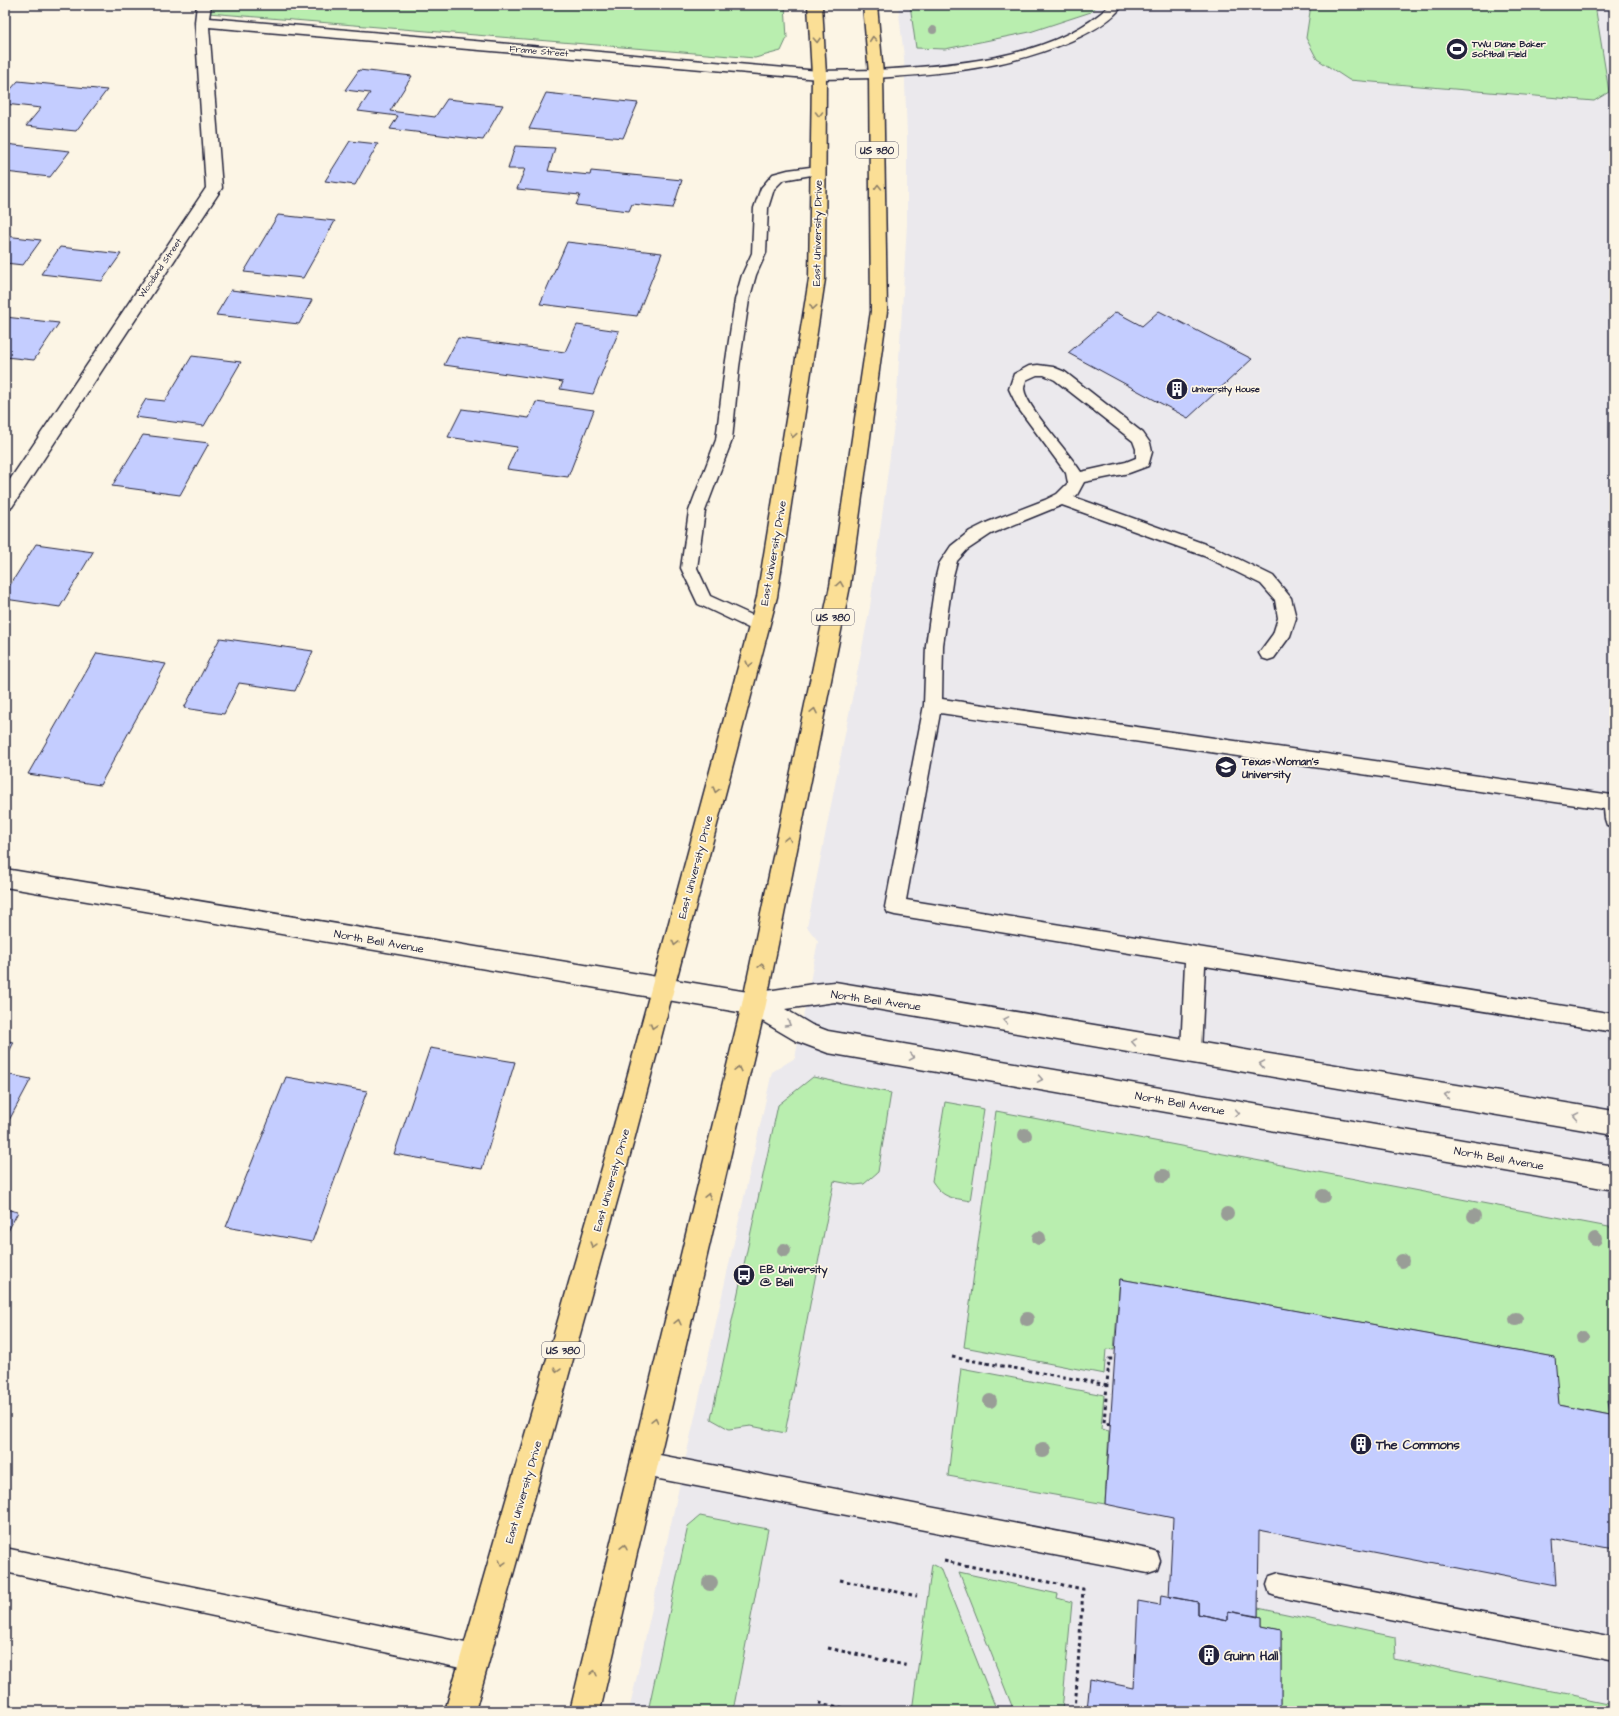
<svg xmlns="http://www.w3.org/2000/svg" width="1619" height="1716" viewBox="0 0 1619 1716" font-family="'Architects Daughter',sans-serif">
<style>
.built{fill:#ebe9ed}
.green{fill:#b9eeaf;stroke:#6e8875}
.building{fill:#c4cdff;stroke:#22223b}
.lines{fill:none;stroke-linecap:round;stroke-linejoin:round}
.lane-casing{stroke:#22223b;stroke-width:3}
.street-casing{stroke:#22223b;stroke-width:3}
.secondary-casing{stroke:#22223b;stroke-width:3}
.primary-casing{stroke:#22223b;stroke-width:3}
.path{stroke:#22223b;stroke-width:3;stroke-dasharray:3.5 3.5;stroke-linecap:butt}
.lane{fill:#fcf5e5;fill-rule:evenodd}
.street{fill:#fcf5e5;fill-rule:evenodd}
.secondary{fill:#fcf5e5;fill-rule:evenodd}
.primary{fill:#fbdf96;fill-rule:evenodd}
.tree{fill:#999d97}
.oneway{stroke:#8e8068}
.oneway2{stroke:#9a9698}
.labels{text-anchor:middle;stroke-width:3.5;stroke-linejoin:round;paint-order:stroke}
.far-poi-label{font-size:9px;font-weight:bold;fill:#22223b;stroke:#fcf5e5;text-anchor:start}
.far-street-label{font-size:9px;fill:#22223b;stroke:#fcf5e5}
.shield{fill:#fcf5e5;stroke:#63616e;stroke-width:1}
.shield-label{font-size:10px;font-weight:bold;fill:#22223b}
.street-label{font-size:11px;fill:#22223b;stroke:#fcf5e5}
.poi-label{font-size:11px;font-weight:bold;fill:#22223b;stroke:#fcf5e5;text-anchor:start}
.near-poi-label{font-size:13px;font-weight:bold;fill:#22223b;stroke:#fcf5e5;text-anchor:start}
</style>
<rect width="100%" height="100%" fill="#fcf5e5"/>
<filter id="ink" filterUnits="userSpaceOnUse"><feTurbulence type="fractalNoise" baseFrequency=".025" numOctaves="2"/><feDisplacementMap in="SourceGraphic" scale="8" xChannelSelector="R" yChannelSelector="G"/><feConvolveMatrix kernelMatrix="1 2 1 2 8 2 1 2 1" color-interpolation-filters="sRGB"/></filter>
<g filter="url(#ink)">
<path class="built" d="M 898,5 L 1614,5 L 1614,1711 L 629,1711 L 772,1072 L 795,1058 L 818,941 L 807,927 L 870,607 L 896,410 L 907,224 L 907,136 L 904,57 Z"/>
<path class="green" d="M 214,5 L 785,5 L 787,38 L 781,51 L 755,58 L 208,13 Z
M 910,5 L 1097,5 L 1091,12 L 1030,32 L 945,49 L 916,48 Z
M 1311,5 L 1595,5 L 1609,92 L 1594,101 L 1349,80 L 1317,59 L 1306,38 Z
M 813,1077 L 891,1093 L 878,1172 L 864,1184 L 855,1185 L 834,1181 L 785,1433 L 751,1426 L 729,1429 L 711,1419 L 778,1105 Z
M 945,1102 L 984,1109 L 970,1201 C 950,1197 944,1199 932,1181 Z
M 996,1111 L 1614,1228 L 1614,1402 L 1610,1415 L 1559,1405 L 1554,1357 L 1120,1279 L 1114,1350 L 1106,1349 L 1104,1374 L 964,1347 Z
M 961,1368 L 1104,1395 L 1101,1429 L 1109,1431 L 1105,1504 L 948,1476 Z
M 700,1516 L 768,1529 L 733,1711 L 648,1711 L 688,1526 Z
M 932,1564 L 940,1568 L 997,1711 L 912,1711 Z
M 959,1572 L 1058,1594 L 1057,1598 L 1072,1602 L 1062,1711 L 1014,1711 Z
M 1258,1608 L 1395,1637 L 1396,1659 L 1614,1704 L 1614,1711 L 1281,1711 L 1281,1630 L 1262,1626 L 1262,1617 L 1258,1617 Z"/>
<path class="building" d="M 359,70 L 412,76 L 390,111 L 435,117 L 447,99 L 503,105 L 483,140 L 390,129 L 398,116 L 358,111 L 370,93 L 345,90 Z
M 18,81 L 107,90 L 76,131 L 26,126 L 41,108 L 5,104 L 5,96 Z
M 546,93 L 638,103 L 623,138 L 529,129 Z
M 350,141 L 378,144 L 355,185 L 325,181 Z
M 5,144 L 70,151 L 50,177 L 5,172 Z
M 515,146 L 555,148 L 548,171 L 590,175 L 591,171 L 682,180 L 673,208 L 632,204 L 629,211 L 576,205 L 580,195 L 517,189 L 525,169 L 508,169 Z
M 278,215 L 335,221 L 303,278 L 244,272 Z
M 5,236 L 41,240 L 23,265 L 5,263 Z
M 567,242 L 662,253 L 637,316 L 540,304 Z
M 60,247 L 121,254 L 102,281 L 41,274 Z
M 231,290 L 312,300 L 299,324 L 216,315 Z
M 1159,311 L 1252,359 L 1188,418 L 1068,353 L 1116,312 L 1142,326 Z
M 5,317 L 59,323 L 34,360 L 5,357 Z
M 577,325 L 619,331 L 593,394 L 560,389 L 563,382 L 444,365 L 458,338 L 565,352 Z
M 192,356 L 241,362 L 204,426 L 135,417 L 146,399 L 165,401 Z
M 536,402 L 594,410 L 568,477 L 507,469 L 517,447 L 448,437 L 462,409 L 529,418 Z
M 143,435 L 209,443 L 180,495 L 112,486 Z
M 36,544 L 93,552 L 60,607 L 5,599 L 5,593 Z
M 220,638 L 313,651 L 295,691 L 239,683 L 224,714 L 184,708 Z
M 97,653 L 166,664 L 100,785 L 28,774 Z
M 5,1041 L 14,1042 L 5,1060 Z
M 430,1048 L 515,1062 L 482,1169 L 394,1154 Z
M 5,1074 L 31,1079 L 5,1128 Z
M 286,1077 L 367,1091 L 312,1242 L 226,1227 Z
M 5,1209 L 18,1212 L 5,1237 Z
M 1120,1279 L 1555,1357 L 1559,1405 L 1610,1415 L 1614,1458 L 1614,1550 L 1552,1538 L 1555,1587 L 1259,1530 L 1258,1617 L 1228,1611 L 1228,1620 L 1198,1614 L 1198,1602 L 1169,1597 L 1173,1518 L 1105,1504 Z
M 1608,1401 L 1614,1402 L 1614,1458 L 1610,1415 Z
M 1161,1595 L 1198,1602 L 1198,1614 L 1228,1620 L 1228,1611 L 1262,1617 L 1262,1626 L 1281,1630 L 1281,1711 L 1087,1711 L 1090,1679 L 1134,1688 L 1138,1601 L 1160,1605 Z"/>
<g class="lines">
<g class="lane-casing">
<path id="lane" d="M 1110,5 L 1123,5 C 1111,22 1089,33 1071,41 C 1009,68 942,74 876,78 L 872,77 L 870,74 L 872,71 L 876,70 C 949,66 1055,59 1110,5 Z
M 818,166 L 823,167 L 825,170 L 823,173 L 783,180 L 774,189 L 768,208 L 766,253 L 756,275 L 749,300 L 739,367 L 732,440 L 705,511 L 697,568 L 710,596 L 765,621 L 768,626 L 765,631 L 759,633 L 698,604 L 681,568 L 689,511 L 716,440 L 725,367 L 735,300 L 742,275 L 752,253 L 754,208 L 761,188 L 773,174 L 788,170 Z
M 1038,365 L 1053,367 L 1065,372 L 1143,433 L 1150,443 L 1152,452 L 1148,466 L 1129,473 L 1084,482 L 1077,495 L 1074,497 L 1216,548 L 1273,576 L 1291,598 L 1296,618 L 1290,636 L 1274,658 L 1268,660 L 1262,658 L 1259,653 L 1273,634 L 1278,618 L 1275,600 L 1261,584 L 1204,556 L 1062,505 L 991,534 L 967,550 L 957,561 L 953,576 L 943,645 L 942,699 L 1612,795 L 1614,796 L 1614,827 L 1607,825 L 1605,819 L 1604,809 L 940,713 L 906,900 L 1614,1014 L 1614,1032 L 1205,966 L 1201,1052 L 1198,1059 L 1191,1061 L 1184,1059 L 1181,1052 L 1185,962 L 895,915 L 888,913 L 885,907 L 924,705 L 926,645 L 936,576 L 939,564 L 951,546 L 970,531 L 988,522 L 1045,500 L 1057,494 L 1068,483 L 1066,473 L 1018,408 L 1009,389 L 1014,374 L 1029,366 ZM 1037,375 L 1044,375 L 1055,380 L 1133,441 L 1136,449 L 1136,458 L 1126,462 L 1081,472 C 1069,452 1026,407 1024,389 C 1024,386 1026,382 1026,380 Z
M 644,1452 L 1148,1549 L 1157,1552 L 1160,1561 L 1157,1570 L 1148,1573 L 644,1476 L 636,1472 L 632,1464 L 636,1456 Z
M 5,1548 L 475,1645 L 484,1649 L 488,1658 L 484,1667 L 475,1671 L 5,1572 Z
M 1279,1573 L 1614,1637 L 1614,1663 L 1279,1597 L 1270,1594 L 1267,1585 L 1270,1576 Z"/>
</g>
<g class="street-casing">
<path id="street" d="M 197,5 L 211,5 L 209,18 L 819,71 L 876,70 L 881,71 L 883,74 L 881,77 L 876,78 L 819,79 L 209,27 L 222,188 L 12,507 L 5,509 L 5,487 L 206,188 L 195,22 Z"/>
</g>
<g class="secondary-casing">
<path id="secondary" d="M 5,869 L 754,993 L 813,984 L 835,982 L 1614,1111 L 1614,1135 L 835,1002 L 785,1009 L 812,1025 L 828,1031 L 1614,1166 L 1614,1190 L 828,1053 L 796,1041 L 750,1014 L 5,887 Z"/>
</g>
<g class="primary-casing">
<path id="primary" d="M 808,5 L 822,5 L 826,75 L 825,279 L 777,597 L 633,1144 L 475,1711 L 445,1711 L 609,1144 L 757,597 L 809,279 L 812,75 Z
M 863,5 L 877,5 L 883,74 L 887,311 L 850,586 L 766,1004 L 600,1711 L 570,1711 L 742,1004 L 830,586 L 871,311 L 869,74 Z"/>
</g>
<path class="path" d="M 952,1357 L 1108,1385
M 1110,1424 L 1104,1423 L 1109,1359 L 1114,1359
M 944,1561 L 1083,1589 L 1075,1711
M 840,1580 L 917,1596
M 828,1648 L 909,1666
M 819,1703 L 858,1711"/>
<use href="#lane" class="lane"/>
<use href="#street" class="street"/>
<use href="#secondary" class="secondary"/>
<use href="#primary" class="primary"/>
</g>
<g class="tree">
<circle cx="933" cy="30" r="4"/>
<circle cx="1025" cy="1135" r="7"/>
<circle cx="1163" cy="1176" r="7"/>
<circle cx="1323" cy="1196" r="7"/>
<circle cx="1227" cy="1214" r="7"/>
<circle cx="1474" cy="1216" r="7"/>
<circle cx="1039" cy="1238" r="7"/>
<circle cx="1595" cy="1239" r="7"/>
<circle cx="784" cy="1250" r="7"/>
<circle cx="1402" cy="1261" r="7"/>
<circle cx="1027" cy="1319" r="7"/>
<circle cx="1516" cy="1319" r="7"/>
<circle cx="1583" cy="1337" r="7"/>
<circle cx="990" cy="1401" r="7"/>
<circle cx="1043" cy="1450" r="8"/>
<circle cx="710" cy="1583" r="8"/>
</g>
<defs><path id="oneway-chevron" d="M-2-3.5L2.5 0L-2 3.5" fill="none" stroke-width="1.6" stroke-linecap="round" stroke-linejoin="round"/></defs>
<g class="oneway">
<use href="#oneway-chevron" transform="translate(873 39) rotate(-95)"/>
<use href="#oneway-chevron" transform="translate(817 40) rotate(87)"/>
<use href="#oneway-chevron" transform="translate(819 114) rotate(90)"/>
<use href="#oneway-chevron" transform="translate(878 187) rotate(-91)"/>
<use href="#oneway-chevron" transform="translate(813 307) rotate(99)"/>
<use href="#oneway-chevron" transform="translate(793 435) rotate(99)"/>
<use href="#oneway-chevron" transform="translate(840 584) rotate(-81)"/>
<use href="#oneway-chevron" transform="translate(749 664) rotate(105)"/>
<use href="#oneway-chevron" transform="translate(814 711) rotate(-78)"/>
<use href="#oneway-chevron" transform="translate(716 790) rotate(105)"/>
<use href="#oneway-chevron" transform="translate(788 839) rotate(-78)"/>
<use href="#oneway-chevron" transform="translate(675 943) rotate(104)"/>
<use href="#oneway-chevron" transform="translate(762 966) rotate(-78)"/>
<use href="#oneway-chevron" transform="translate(653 1026) rotate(106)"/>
<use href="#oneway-chevron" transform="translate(738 1069) rotate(-77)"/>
<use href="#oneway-chevron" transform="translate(708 1196) rotate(-77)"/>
<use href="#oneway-chevron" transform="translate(593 1245) rotate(106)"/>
<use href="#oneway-chevron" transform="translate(678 1322) rotate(-77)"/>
<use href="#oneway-chevron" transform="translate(557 1370) rotate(106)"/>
<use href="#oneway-chevron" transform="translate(655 1420) rotate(-77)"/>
<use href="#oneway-chevron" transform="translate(624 1547) rotate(-77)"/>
<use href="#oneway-chevron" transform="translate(502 1563) rotate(106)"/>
<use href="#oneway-chevron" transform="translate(594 1673) rotate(-77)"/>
</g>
<g class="oneway2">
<use href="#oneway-chevron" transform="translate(1006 1020) rotate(-170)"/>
<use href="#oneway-chevron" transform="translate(788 1024) rotate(30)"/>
<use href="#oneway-chevron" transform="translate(1134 1042) rotate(-170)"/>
<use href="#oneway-chevron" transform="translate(912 1057) rotate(10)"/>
<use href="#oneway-chevron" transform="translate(1262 1064) rotate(-170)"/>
<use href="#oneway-chevron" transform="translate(1040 1079) rotate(10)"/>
<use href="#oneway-chevron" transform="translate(1447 1095) rotate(-170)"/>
<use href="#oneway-chevron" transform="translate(1237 1113) rotate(10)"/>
<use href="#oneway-chevron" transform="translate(1576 1116) rotate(-170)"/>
</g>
</g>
<defs>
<g id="stadium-disc" transform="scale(1.15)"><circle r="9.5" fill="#22223b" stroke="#fcf5e5"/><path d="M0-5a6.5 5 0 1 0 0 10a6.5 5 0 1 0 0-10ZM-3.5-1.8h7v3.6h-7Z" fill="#fff"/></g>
<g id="building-disc" transform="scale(1.15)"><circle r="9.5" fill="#22223b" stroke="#fcf5e5"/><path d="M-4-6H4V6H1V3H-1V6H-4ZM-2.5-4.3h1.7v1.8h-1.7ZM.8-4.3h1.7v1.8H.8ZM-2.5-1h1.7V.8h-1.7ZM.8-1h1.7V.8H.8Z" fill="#fff"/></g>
<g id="university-disc" transform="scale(1.15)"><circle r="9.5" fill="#22223b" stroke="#fcf5e5"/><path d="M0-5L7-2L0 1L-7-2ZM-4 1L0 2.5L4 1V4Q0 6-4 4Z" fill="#fff"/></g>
<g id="bus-disc" transform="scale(1.15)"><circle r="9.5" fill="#22223b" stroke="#fcf5e5"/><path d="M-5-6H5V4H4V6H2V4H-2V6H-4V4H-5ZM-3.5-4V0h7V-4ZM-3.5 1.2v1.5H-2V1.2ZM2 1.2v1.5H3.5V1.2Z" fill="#fff"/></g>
</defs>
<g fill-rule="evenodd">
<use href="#stadium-disc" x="1457" y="49"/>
<use href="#building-disc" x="1177" y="389"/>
<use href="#university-disc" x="1226" y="767"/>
<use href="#bus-disc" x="744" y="1275"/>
<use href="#building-disc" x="1361" y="1444"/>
<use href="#building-disc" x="1209" y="1655"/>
</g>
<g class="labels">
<g class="far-poi-label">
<text x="1472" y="47">TWU Diane Baker<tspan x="1472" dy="10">Softball Field</tspan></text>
<text x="1192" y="392">University House</text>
</g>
<g class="far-street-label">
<text transform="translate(539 51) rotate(5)" y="3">Frame Street</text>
<text transform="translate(160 268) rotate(-56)" y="3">Woodland Street</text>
</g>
<g class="shield">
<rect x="856" y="142" width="42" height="16" rx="3"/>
<rect x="812" y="609" width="42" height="16" rx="3"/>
<rect x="542" y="1342" width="42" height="16" rx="3"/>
</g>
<g class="shield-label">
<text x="877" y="154">US 380</text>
<text x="833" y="621">US 380</text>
<text x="563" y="1354">US 380</text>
</g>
<g class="street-label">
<text transform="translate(817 233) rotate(-89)" y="4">East University Drive</text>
<text transform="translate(773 553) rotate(-80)" y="4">East University Drive</text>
<text transform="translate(695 867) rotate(-75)" y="4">East University Drive</text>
<text transform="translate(379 941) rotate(10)" y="4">North Bell Avenue</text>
<text transform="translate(876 1000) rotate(8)" y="4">North Bell Avenue</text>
<text transform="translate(1180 1103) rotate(10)" y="4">North Bell Avenue</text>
<text transform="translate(1499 1158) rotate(10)" y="4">North Bell Avenue</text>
<text transform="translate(611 1180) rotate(-74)" y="4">East University Drive</text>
<text transform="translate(523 1492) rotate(-74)" y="4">East University Drive</text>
</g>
<g class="poi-label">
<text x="1242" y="765">Texas Woman's<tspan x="1242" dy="13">University</tspan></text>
<text x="760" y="1273">EB University<tspan x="760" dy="13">@ Bell</tspan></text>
</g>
<g class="near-poi-label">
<text x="1376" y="1449">The Commons</text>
<text x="1224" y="1660">Guinn Hall</text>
</g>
</g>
<rect width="1619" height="1716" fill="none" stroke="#fcf5e5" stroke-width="20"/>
<rect x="10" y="10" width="1599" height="1696" fill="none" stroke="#22223b" stroke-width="1.5" filter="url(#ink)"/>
</svg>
